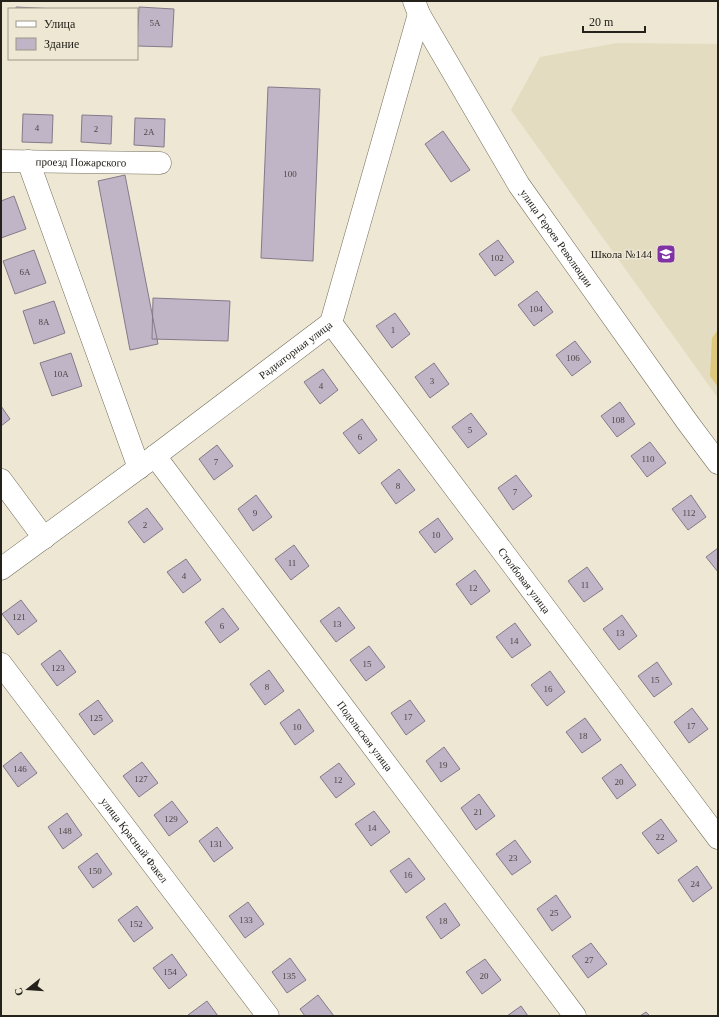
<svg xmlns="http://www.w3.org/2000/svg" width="719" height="1017" viewBox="0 0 719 1017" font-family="Georgia,serif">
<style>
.built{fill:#e4dcc1}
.green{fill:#dec87b}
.building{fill:#c0b5c6;stroke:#847a8a}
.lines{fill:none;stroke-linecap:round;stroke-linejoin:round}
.street-casing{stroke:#746f5e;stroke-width:23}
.secondary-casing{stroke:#746f5e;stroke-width:23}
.street{stroke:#fff;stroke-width:22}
.secondary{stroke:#fff;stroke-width:22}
.labels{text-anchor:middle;stroke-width:3;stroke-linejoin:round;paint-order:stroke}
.number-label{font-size:9px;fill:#4b4746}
.street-label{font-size:11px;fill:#24221b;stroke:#ede7d3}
.poi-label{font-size:11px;fill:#24221b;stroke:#ede7d3;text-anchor:end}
</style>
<rect width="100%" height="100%" fill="#ede7d3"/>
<path class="built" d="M 617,43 L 718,44 L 718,398 L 511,110 L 540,57 Z"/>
<path class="green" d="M 718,330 L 718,387 L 710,376 L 712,338 Z"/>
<path class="building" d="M 16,7 L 57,9 L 16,9 Z
M 139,7 L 174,9 L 172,47 L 137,46 Z
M 268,87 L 320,89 L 313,261 L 261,258 Z
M 23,114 L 53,115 L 52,143 L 22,142 Z
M 82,115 L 112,116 L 111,144 L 81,142 Z
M 135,118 L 165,119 L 164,147 L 134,145 Z
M 443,131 L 470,170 L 451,182 L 425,144 Z
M 125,175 L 158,344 L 130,350 L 98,181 Z
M 14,196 L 26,229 L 1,238 L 1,201 Z
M 498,240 L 514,262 L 495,276 L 479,254 Z
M 34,250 L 46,283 L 15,294 L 3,261 Z
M 537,291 L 553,312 L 534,326 L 518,305 Z
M 153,298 L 230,301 L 228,341 L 152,339 Z
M 54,301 L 65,333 L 34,344 L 23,311 Z
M 395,313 L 410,334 L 392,348 L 376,326 Z
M 575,341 L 591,362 L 572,376 L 556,355 Z
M 71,353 L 82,386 L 52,396 L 40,363 Z
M 434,363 L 449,384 L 430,398 L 415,377 Z
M 323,369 L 338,390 L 320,404 L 304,382 Z
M 620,402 L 635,424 L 617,437 L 601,416 Z
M 1,406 L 10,419 L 1,426 Z
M 471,413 L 487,434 L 468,448 L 452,427 Z
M 362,419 L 377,440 L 359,454 L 343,433 Z
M 650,442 L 666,463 L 647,477 L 631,456 Z
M 217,445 L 233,466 L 214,480 L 199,459 Z
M 399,469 L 415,490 L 396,504 L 381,483 Z
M 516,475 L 532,496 L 513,510 L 498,488 Z
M 256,495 L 272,517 L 253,531 L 238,509 Z
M 691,495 L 706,517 L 688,530 L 672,509 Z
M 147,508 L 163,529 L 144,543 L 128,522 Z
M 438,518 L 453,539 L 435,553 L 419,532 Z
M 294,545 L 309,566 L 291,580 L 275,559 Z
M 718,548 L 718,572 L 706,557 Z
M 186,559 L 201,580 L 183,593 L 167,572 Z
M 587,567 L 603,589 L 584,602 L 568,581 Z
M 475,570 L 490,591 L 471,605 L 456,584 Z
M 21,600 L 37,621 L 18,635 L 2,614 Z
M 339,607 L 355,628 L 336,642 L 320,621 Z
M 223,608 L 239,629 L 220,643 L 205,622 Z
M 622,615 L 637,636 L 619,650 L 603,629 Z
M 515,623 L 531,645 L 512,658 L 496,637 Z
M 369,646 L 385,667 L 366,681 L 350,660 Z
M 60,650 L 76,672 L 57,686 L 41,664 Z
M 657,662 L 672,684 L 654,697 L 638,676 Z
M 269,670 L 284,691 L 265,705 L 250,684 Z
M 550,671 L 565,692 L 547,706 L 531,685 Z
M 98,700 L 113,721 L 94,735 L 79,714 Z
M 410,700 L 425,721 L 406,735 L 391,713 Z
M 692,708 L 708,729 L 689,743 L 674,722 Z
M 299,709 L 314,731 L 295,745 L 280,723 Z
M 585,718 L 601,740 L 582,753 L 566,732 Z
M 444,747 L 460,769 L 441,782 L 426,761 Z
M 21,752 L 37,773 L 18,787 L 3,766 Z
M 142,762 L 158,783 L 139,797 L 123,776 Z
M 339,763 L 355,784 L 336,798 L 320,777 Z
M 621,764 L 636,785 L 617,799 L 602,778 Z
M 479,794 L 495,816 L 476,830 L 461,808 Z
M 172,801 L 188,822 L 169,836 L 154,815 Z
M 374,811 L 390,832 L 371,846 L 355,824 Z
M 67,813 L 82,835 L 63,849 L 48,827 Z
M 661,819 L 677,841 L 658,854 L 642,833 Z
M 217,827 L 233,848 L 214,862 L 199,841 Z
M 515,840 L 531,862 L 512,875 L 496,854 Z
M 97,853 L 112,874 L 93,888 L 78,867 Z
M 409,858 L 425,879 L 406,893 L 390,871 Z
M 697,866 L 712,888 L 693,902 L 678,880 Z
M 556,895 L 571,917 L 552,931 L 537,909 Z
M 248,902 L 264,924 L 245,938 L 229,916 Z
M 445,903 L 460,925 L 441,939 L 426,917 Z
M 137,906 L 153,928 L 134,942 L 118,920 Z
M 591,943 L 607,964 L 588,978 L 572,956 Z
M 172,954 L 187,975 L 169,989 L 153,968 Z
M 290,958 L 306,980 L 287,993 L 272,972 Z
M 485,959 L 501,980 L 482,994 L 466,972 Z
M 318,995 L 334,1016 L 305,1016 L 300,1009 Z
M 207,1001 L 218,1016 L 189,1016 L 188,1015 Z
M 521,1006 L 528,1016 L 507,1016 Z
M 646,1012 L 650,1016 L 640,1016 Z"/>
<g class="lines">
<g class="street-casing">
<g id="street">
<path id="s1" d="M 1,161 L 160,163"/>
<path d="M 28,161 L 139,468"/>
<path id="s2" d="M 331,323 L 718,838"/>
<path id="s3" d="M 155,456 L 575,1016"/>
<path d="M 1,480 L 44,538"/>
<path id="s4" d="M 1,569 L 155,456 L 331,323 L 419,14"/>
<path id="s5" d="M 1,664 L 268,1016"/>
</g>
</g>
<g class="secondary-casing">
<g id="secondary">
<path id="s6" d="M 414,1 L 419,14 L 519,185 L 688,423 L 718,463"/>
</g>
</g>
<use href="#street" class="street"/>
<use href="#secondary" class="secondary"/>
</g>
<defs>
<g id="school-square" transform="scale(1)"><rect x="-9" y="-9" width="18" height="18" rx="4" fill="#8033a4" stroke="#ede7d3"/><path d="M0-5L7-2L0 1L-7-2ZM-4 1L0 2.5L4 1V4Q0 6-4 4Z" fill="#fff"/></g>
</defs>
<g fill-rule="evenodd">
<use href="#school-square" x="666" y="254"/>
</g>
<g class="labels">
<g class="number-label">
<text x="155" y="26">5А</text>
<text x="37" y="131">4</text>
<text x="96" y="132">2</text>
<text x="149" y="135">2А</text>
<text x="290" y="177">100</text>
<text x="497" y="261">102</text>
<text x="25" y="275">6А</text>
<text x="536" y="312">104</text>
<text x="44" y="325">8А</text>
<text x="393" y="333">1</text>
<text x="573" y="361">106</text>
<text x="61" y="377">10А</text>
<text x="432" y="384">3</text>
<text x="321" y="389">4</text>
<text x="618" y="423">108</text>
<text x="470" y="433">5</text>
<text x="360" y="440">6</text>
<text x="648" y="462">110</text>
<text x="216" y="465">7</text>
<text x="398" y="489">8</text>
<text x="515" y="495">7</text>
<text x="255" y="516">9</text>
<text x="689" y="516">112</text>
<text x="145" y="528">2</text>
<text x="436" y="538">10</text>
<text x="292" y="566">11</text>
<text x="184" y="579">4</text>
<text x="585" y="588">11</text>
<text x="473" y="591">12</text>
<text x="19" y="620">121</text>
<text x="337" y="627">13</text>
<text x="222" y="629">6</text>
<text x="620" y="636">13</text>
<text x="514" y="644">14</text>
<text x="367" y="667">15</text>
<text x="58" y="671">123</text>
<text x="655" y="683">15</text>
<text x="267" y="690">8</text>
<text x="548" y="692">16</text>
<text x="408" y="720">17</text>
<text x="96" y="721">125</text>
<text x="691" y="729">17</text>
<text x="297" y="730">10</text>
<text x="583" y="739">18</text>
<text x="443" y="768">19</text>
<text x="20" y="772">146</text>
<text x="141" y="782">127</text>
<text x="338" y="783">12</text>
<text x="619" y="785">20</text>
<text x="478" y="815">21</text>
<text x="171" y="822">129</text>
<text x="372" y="831">14</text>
<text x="65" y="834">148</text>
<text x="660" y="840">22</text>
<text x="216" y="847">131</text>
<text x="513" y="861">23</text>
<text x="95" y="874">150</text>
<text x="408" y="878">16</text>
<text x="695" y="887">24</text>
<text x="554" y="916">25</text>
<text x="246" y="923">133</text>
<text x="443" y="924">18</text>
<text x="136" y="927">152</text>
<text x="589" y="963">27</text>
<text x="170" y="975">154</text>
<text x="289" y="979">135</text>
<text x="484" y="979">20</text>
</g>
<g class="street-label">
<text dy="4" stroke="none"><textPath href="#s1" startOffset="80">проезд Пожарского</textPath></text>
<text dy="4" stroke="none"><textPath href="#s6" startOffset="277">улица Героев Революции</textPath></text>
<text dy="4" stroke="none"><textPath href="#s4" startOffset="367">Радиаторная улица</textPath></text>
<text dy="4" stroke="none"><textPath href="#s2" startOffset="322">Столбовая улица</textPath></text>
<text dy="4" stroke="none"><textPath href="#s3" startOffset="350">Подольская улица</textPath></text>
<text dy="4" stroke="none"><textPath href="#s5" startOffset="221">улица Красный Факел</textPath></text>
</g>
<g class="poi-label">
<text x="652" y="258">Школа №144</text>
</g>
</g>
<rect width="719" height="1017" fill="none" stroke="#24221b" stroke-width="4"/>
<rect x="8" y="8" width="130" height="52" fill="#ede7d3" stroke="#9d9889"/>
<rect x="16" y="21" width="20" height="6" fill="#ffffff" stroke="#9d9889"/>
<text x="44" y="28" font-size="12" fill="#24221b">Улица</text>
<rect x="16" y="38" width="20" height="12" fill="#c0b5c6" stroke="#9d9889"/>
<text x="44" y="48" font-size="12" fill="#24221b">Здание</text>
<g transform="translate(28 989) rotate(253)" stroke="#ede7d3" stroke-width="3" paint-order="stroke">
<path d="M0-3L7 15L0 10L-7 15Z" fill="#24221b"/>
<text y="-6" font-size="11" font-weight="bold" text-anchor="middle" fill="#24221b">С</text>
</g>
<path d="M583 26v6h62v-6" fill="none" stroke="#24221b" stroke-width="2"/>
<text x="589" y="26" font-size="12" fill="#24221b" stroke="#ede7d3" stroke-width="3" paint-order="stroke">20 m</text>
</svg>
